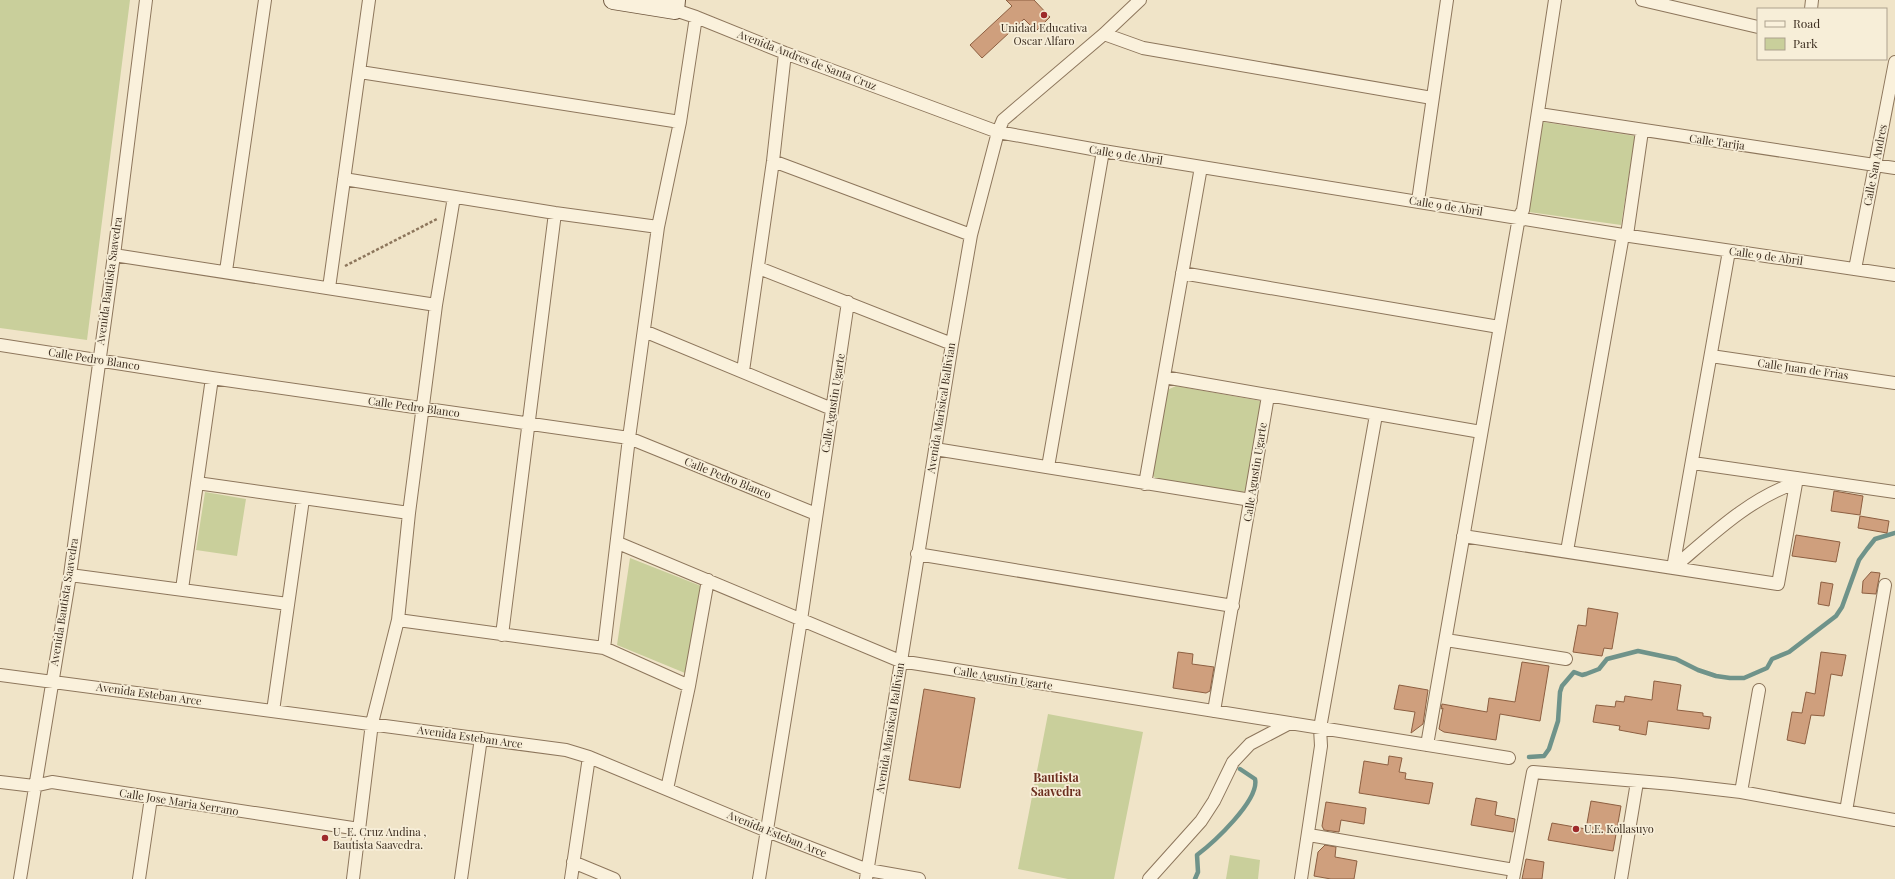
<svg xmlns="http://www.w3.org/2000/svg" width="1895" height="879" viewBox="0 0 1895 879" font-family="'Playfair Display',serif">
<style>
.green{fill:#c9cf9b}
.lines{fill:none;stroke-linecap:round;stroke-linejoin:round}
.stream{stroke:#6f938a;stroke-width:4.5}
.building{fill:#cf9f7d;stroke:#8d5f41}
.street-casing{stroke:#8d765c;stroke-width:14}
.secondary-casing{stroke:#6f573f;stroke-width:20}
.path{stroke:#8d765c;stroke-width:2.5;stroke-dasharray:3 2;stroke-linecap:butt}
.street{stroke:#faf1dc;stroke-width:12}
.secondary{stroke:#faf1dc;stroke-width:18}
.poi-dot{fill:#9e2a2b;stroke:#f7eed8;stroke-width:1.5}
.labels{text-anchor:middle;stroke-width:3.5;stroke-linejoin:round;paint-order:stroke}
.poi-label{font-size:11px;fill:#3d2e20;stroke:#f7eed8;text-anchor:start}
.street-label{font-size:11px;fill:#3d2e20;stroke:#f7eed8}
.neighbourhood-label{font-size:12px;font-weight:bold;fill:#6b2e1e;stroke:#f7eed8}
</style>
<rect width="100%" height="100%" fill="#f0e4c8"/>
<path class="green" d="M 0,0 L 130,0 L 87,340 L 0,328 Z
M 1543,122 L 1635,136 L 1621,225 L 1529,212 Z
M 1176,386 L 1261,401 L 1247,489 L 1242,493 L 1156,480 L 1153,475 L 1167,390 Z
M 205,492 L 246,499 L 237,556 L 196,550 Z
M 630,558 L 701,586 L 685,673 L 617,645 Z
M 1048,714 L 1143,732 L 1114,879 L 1068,879 L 1018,869 Z
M 1230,855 L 1260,860 L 1258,879 L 1226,879 Z"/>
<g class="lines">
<path class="stream" d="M 1529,757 L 1544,756 L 1549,749 L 1558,721 L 1560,692 L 1562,686 L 1574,672 L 1582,675 L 1586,674 L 1599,669 L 1607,659 L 1638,651 L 1676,659 L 1698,670 L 1716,676 L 1730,678 L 1744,678 L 1767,668 L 1772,659 L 1789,652 L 1836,616 L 1842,607 L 1859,560 L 1867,549 L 1875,539 L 1895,533
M 1195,879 L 1198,872 L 1197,855 C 1213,843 1260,800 1255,779 L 1240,769"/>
</g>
<path class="building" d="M 1006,0 L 1034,0 L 1050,17 L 1036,31 L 1024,19 L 982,58 L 970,45 L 1012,6 Z
M 1834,491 L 1863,496 L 1860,515 L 1831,511 Z
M 1860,516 L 1889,521 L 1887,533 L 1858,528 Z
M 1796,535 L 1840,542 L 1836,562 L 1792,556 Z
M 1871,572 L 1880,573 L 1876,594 L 1862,593 L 1863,581 Z
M 1821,582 L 1833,584 L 1829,606 L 1818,604 Z
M 1588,608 L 1618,613 L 1612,649 L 1604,648 L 1602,656 L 1573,652 L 1578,625 L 1586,626 Z
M 1178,652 L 1193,654 L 1192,664 L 1214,667 L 1210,691 L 1206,693 L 1173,688 Z
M 1821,652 L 1846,655 L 1842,676 L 1831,674 L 1824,716 L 1811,715 L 1805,744 L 1787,740 L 1792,712 L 1802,713 L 1806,692 L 1815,694 Z
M 1522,662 L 1549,666 L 1540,721 L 1500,714 L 1496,740 L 1444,732 L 1439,729 L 1443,708 L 1441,709 L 1442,704 L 1487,712 L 1489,698 L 1515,702 Z
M 1654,681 L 1681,685 L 1677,710 L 1703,713 L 1703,716 L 1711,717 L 1709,729 L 1648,721 L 1646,735 L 1619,730 L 1620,726 L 1593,722 L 1596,705 L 1615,707 L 1616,701 L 1624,702 L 1625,696 L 1652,700 Z
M 1399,685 L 1428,690 L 1423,724 L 1411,733 L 1415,712 L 1394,709 Z
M 924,689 L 975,698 L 960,788 L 909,780 Z
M 1389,756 L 1402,758 L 1399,772 L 1406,773 L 1405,779 L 1433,783 L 1429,804 L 1359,793 L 1364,761 L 1388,765 Z
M 1476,798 L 1497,802 L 1495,815 L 1515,819 L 1513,832 L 1471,825 Z
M 1591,801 L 1621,806 L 1613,851 L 1548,840 L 1552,823 L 1586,829 Z
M 1326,802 L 1366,808 L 1364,824 L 1341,820 L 1339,832 L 1324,830 L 1322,826 Z
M 1325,845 L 1336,847 L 1335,857 L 1357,861 L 1354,879 L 1331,879 L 1314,876 L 1318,852 Z
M 1526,859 L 1544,862 L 1542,879 L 1522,879 Z"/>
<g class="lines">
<g class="street-casing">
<path id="street" d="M 1642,0 L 1758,27
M 1811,9 L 1812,0
M 675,10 L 696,17 L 785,53 L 998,132 L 1103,151 L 1623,235 L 1895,275
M 1104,34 L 1143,48 L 1432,98
M 360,72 L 680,122
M 1539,114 L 1895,168
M 773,161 L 971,235
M 344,179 L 555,213 L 658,227
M 1418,201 L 1447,0
M 1627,235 L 1642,131
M 114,255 L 436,305
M 759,268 L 952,344
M 1855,269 L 1895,62
M 226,271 L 265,0
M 1182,273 L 1499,327
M 329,288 L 369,0
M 644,331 L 832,409
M 0,345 L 212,378 L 629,438 L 816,514
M 1711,356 L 1895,383
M 743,371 L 773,161 L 785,53
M 1164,377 L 1481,432
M 935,449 L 1251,500
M 1693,463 L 1895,492
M 1048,467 L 1103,151
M 197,483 L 409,513
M 1145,484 L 1201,167
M 1463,536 L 1778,584 L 1797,478
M 618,543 L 900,661 L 1509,758
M 1567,551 L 1623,235
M 917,554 L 1233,606
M 1673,568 L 1729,251
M 1673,568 C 1712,535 1747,500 1795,483
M 70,575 L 288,604
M 182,589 L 212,378
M 398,620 L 604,648 L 689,686
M 502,635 L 555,213
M 1446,640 L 1566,659
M 604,648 L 629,438 L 658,227 L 680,122 L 696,17
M 0,675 L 566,750 L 589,757 L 767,831 L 868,870 L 919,879
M 273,711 L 303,499
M 1214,711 L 1268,396
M 1427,745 L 1519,217 L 1523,210 L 1555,0
M 0,782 L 34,786 L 52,782 L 359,829
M 667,789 L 689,686 L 708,580
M 1741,792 L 1759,690
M 1846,811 L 1885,585
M 1309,835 L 1514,870
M 573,862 L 614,879
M 20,879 L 70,575 L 114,255 L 146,0
M 139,879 L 151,798
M 353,879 L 372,723 L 398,620 L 409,513 L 436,305 L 454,197
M 461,879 L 481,738
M 571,879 L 589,757
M 759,879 L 801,620 L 848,302
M 866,879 L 952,344 L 971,235 L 998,132 L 1003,120 L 1104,34 L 1140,0
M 1149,879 L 1201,821 L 1214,801 L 1233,762 L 1250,744 L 1290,723
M 1301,879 L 1321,746 L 1320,728 L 1376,415
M 1513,879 L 1533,772 L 1672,784 L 1741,792 L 1895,820
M 1621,879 L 1637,782"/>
</g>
<g class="secondary-casing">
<path id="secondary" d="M 613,0 L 675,10 L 676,0"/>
</g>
<path class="path" d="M 345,266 L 437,219"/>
<use href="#street" class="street"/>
<use href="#secondary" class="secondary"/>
</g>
<g class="poi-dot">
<circle cx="1044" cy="15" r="4"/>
<circle cx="1576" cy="829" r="4"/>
<circle cx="325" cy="838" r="4"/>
</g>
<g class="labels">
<g class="poi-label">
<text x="1044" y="32" text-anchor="middle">Unidad Educativa<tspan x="1044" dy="13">Oscar Alfaro</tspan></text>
<text x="1584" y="833">U.E. Kollasuyo</text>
<text x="333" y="836">U_E. Cruz Andina ,<tspan x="333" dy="13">Bautista Saavedra.</tspan></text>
</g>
<g class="street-label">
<text transform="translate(807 60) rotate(21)" y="4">Avenida Andres de Santa Cruz</text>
<text transform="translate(1717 142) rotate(8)" y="4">Calle Tarija</text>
<text transform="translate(1126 155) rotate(9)" y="4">Calle 9 de Abril</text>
<text transform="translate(1875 165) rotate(-79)" y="4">Calle San Andres</text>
<text transform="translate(1446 206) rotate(9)" y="4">Calle 9 de Abril</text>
<text transform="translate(1766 256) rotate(8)" y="4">Calle 9 de Abril</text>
<text transform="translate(109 281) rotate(-82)" y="4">Avenida Bautista Saavedra</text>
<text transform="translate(94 359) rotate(9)" y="4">Calle Pedro Blanco</text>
<text transform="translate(1803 369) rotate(8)" y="4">Calle Juan de Frias</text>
<text transform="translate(833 403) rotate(-81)" y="4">Calle Agustin Ugarte</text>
<text transform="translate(414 407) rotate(8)" y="4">Calle Pedro Blanco</text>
<text transform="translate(941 408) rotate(-81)" y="4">Avenida Marisical Ballivian</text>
<text transform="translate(1255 472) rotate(-81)" y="4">Calle Agustin Ugarte</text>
<text transform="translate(728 478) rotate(22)" y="4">Calle Pedro Blanco</text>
<text transform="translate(64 602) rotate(-81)" y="4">Avenida Bautista Saavedra</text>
<text transform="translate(1003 678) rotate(9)" y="4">Calle Agustin Ugarte</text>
<text transform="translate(149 694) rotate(8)" y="4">Avenida Esteban Arce</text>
<text transform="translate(890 728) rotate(-81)" y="4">Avenida Marisical Ballivian</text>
<text transform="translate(470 737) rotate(8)" y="4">Avenida Esteban Arce</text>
<text transform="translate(179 802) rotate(9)" y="4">Calle Jose Maria Serrano</text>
<text transform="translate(777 834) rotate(22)" y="4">Avenida Esteban Arce</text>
</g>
<g class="neighbourhood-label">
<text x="1056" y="782">Bautista<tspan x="1056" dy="14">Saavedra</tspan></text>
</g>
</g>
<rect x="1757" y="8" width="130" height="52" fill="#f7eed8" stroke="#ada18e"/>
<rect x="1765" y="21" width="20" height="6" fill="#faf1dc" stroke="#ada18e"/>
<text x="1793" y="28" font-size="12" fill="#3d2e20">Road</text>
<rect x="1765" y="38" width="20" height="12" fill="#c9cf9b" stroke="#ada18e"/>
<text x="1793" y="48" font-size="12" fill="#3d2e20">Park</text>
</svg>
